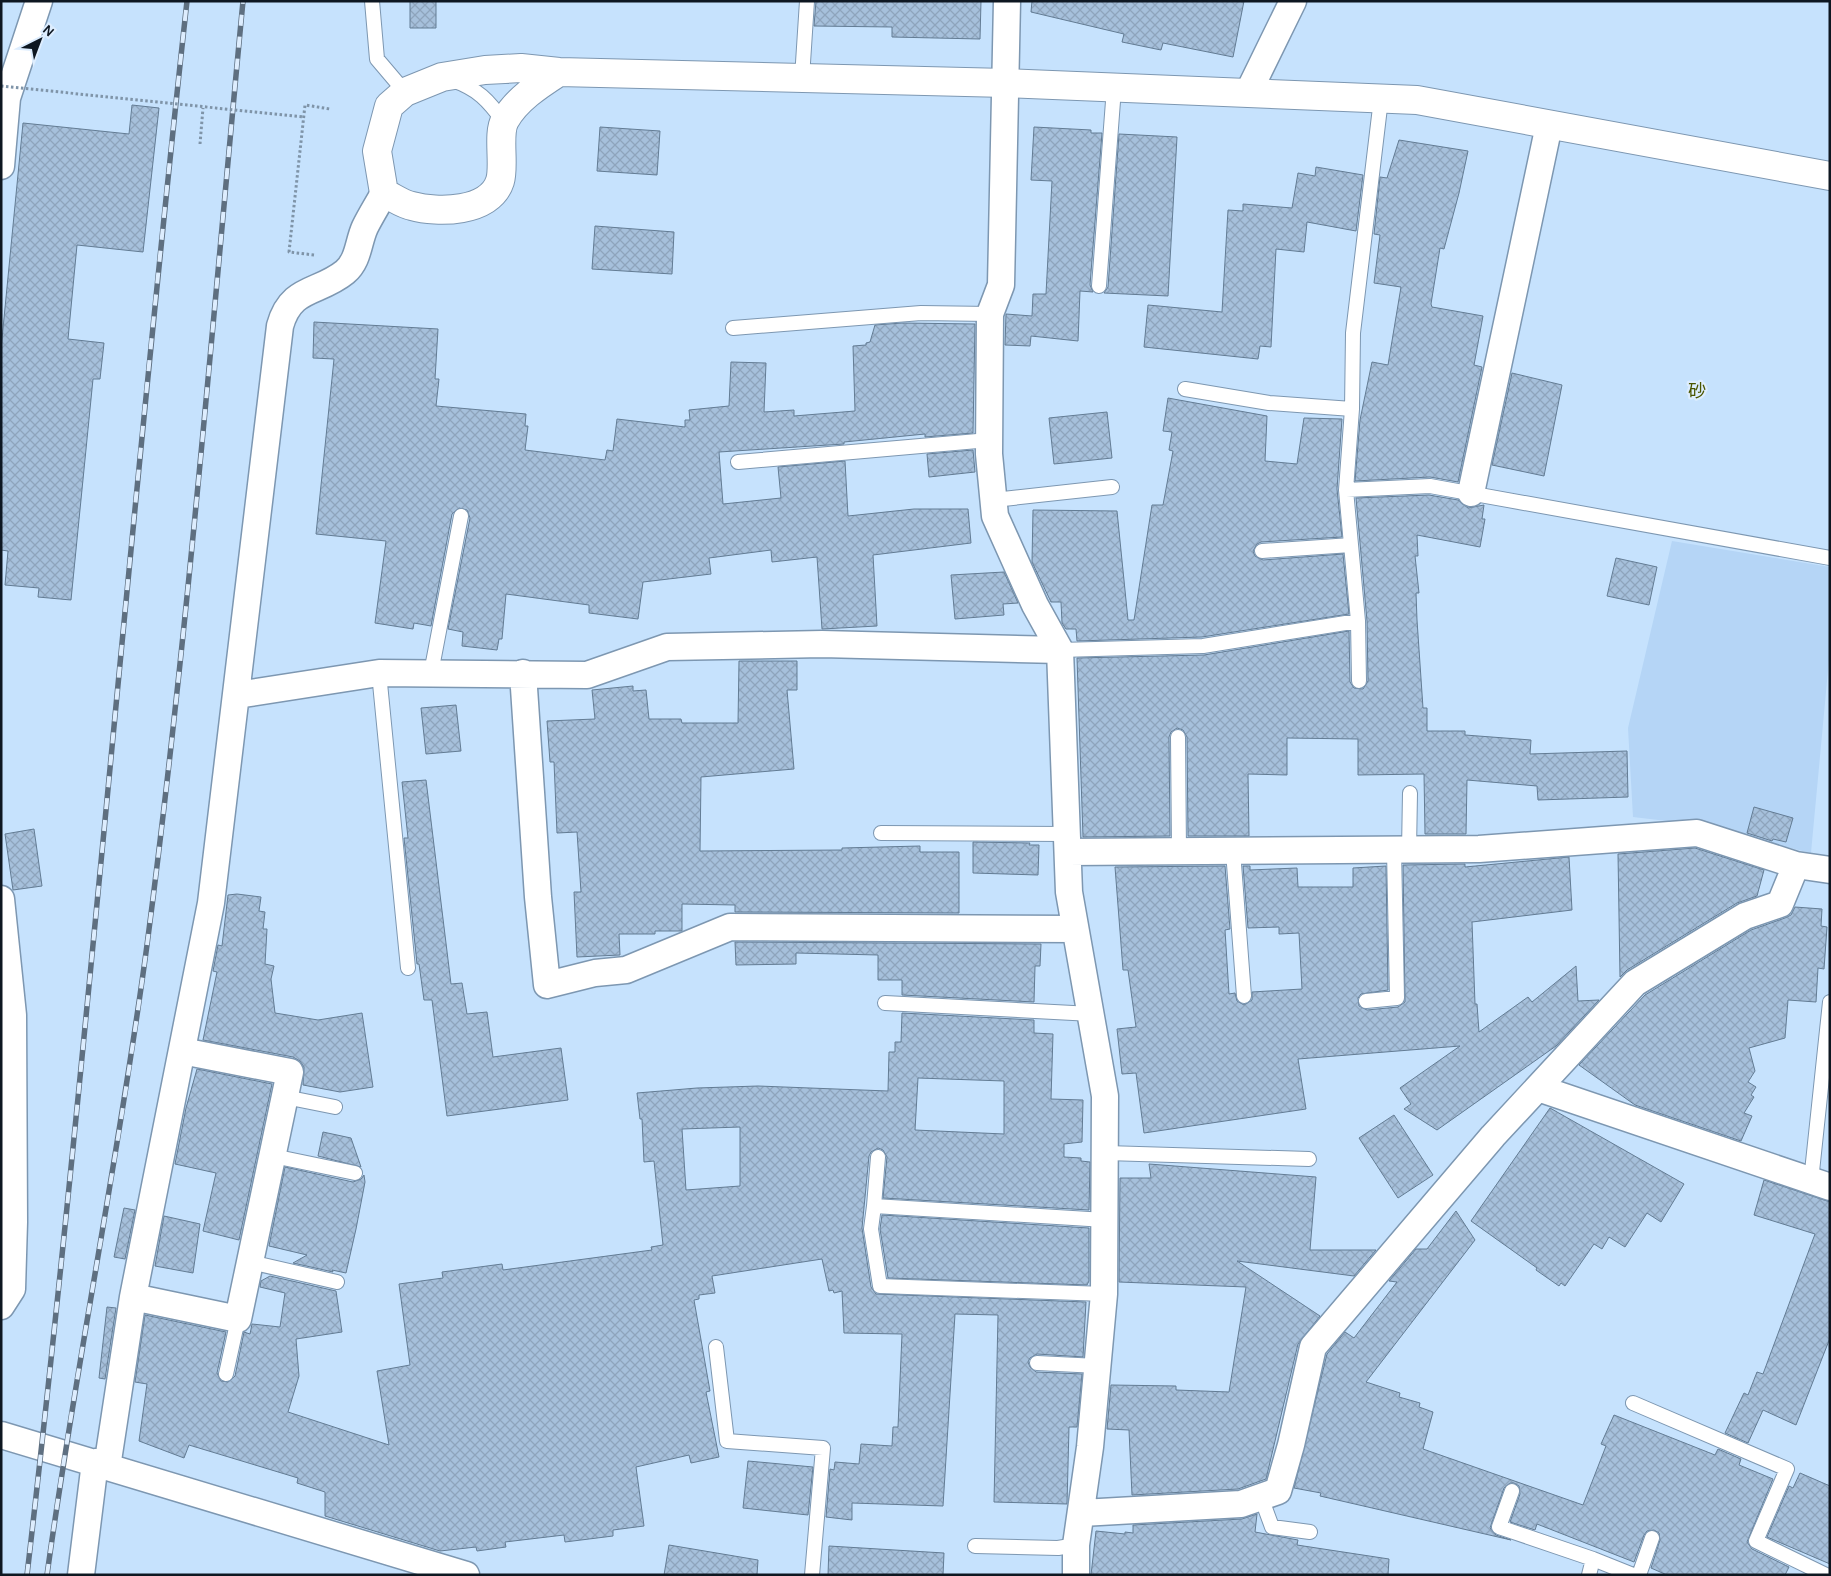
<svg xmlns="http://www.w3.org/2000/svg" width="1831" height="1576" viewBox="0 0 1831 1576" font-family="Karla,'Noto Sans JP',sans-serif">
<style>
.built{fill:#b5d5f6}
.building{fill:url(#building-cross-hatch);stroke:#637c94;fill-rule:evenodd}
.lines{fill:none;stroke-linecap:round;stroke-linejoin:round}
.lane-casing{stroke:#7d97b1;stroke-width:16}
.street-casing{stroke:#7d97b1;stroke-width:29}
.secondary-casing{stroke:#7d97b1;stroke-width:30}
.path{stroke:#7f94a8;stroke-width:3;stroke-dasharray:2.5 2.5;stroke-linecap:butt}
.lane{stroke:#fff;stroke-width:14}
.street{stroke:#fff;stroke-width:26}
.secondary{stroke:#fff;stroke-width:28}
.rail-casing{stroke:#5e6f80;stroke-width:5.5}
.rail{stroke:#ddedfe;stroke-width:4;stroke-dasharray:11;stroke-linecap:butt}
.path-bridge{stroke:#7f94a8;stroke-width:3;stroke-dasharray:2.5 2.5;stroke-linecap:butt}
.labels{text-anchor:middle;stroke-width:4.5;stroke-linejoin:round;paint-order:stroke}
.quarter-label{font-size:18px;fill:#4b5600;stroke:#ddedfe}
</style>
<defs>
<pattern id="building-cross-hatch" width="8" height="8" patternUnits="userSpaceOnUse" patternTransform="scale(1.25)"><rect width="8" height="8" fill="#a6c0db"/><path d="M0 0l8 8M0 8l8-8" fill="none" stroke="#8ea4bc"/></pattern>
</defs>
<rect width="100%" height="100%" fill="#c6e2fd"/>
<path class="built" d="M 1672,541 L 1830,567 L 1830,649 L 1811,853 L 1692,824 L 1633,817 L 1628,728 Z"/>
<path class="building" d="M 410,1 L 436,1 L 436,28 L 410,28 Z
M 816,1 L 981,1 L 980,39 L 892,37 L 892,27 L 814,26 Z
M 1032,1 L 1244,1 L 1233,57 L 1163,43 L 1161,50 L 1122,42 L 1124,34 L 1031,12 Z
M 132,105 L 159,108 L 143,252 L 77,245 L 68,339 L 104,343 L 100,379 L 93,379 L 71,600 L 38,597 L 39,588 L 5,585 L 8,551 L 1,550 L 1,349 L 23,123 L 129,134 Z
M 600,127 L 660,131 L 657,175 L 597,171 Z
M 1034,127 L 1091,130 L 1091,133 L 1102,133 L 1090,285 L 1093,292 L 1080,291 L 1078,341 L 1031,336 L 1030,346 L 1005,345 L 1006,314 L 1032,316 L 1033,294 L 1046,294 L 1052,181 L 1031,180 Z
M 1119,134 L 1177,137 L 1168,296 L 1104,293 L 1108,287 Z
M 1399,140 L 1468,151 L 1459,193 L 1444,249 L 1440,248 L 1431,304 L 1432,307 L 1483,316 L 1474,365 L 1482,367 L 1458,482 L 1430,477 L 1355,481 L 1360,420 L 1372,362 L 1388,365 L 1401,287 L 1374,283 L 1380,235 L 1374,234 L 1380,177 L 1387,178 Z
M 1316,167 L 1363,175 L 1356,231 L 1307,222 L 1304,252 L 1276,249 L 1271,347 L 1260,346 L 1258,359 L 1144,347 L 1148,305 L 1222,312 L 1228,210 L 1243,211 L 1243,204 L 1292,208 L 1298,173 L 1315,176 Z
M 595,226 L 674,232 L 672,274 L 592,269 Z
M 314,322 L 438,329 L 435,379 L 439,379 L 436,406 L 526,414 L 525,426 L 528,426 L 525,450 L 605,460 L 607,450 L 613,451 L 617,419 L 685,427 L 685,420 L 690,420 L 689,410 L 729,406 L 731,362 L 766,363 L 764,412 L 794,410 L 794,416 L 855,411 L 853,346 L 866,345 L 866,343 L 870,342 L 875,325 L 902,323 L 975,324 L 973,433 L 925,437 L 925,434 L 844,442 L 844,444 L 719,452 L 723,504 L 781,498 L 778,467 L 845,461 L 848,516 L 914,509 L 968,509 L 971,543 L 873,555 L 877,626 L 822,629 L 817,557 L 772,562 L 771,550 L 709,558 L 711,574 L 643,582 L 638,619 L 589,613 L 589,605 L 506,594 L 502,639 L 499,639 L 497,650 L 462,646 L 463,632 L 448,629 L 470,518 L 467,510 L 459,508 L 452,514 L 431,626 L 414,623 L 413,629 L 375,623 L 386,541 L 316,534 L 334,359 L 313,358 Z
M 1512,373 L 1562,385 L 1544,476 L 1492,465 Z
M 1168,398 L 1267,416 L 1265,461 L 1297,464 L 1304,418 L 1342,419 L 1337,489 L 1342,537 L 1261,542 L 1257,544 L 1253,551 L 1255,556 L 1263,560 L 1343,554 L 1349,614 L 1202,637 L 1077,641 L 1076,629 L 1066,629 L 1062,623 L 1061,602 L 1051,602 L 1032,562 L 1033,510 L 1117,511 L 1128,620 L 1134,620 L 1152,505 L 1163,505 L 1173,451 L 1169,450 L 1172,432 L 1163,431 Z
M 1107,412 L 1112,458 L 1054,464 L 1049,418 Z
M 973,450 L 975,472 L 929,477 L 927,454 Z
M 1429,495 L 1458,500 L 1468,508 L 1484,505 L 1482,519 L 1485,519 L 1480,547 L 1417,535 L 1418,556 L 1415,556 L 1419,593 L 1416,593 L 1417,620 L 1423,708 L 1427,708 L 1427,731 L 1465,731 L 1465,735 L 1531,740 L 1530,754 L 1627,751 L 1628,797 L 1538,800 L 1537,786 L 1467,780 L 1466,834 L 1425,834 L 1424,774 L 1358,775 L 1358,739 L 1287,738 L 1287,775 L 1248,774 L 1249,836 L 1188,836 L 1187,737 L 1183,730 L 1177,728 L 1171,732 L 1169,737 L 1170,836 L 1083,837 L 1077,658 L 1204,655 L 1349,631 L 1350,682 L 1354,688 L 1363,689 L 1368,681 L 1367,621 L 1356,498 Z
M 1616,558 L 1657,567 L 1649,605 L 1607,596 Z
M 1004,572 L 1018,603 L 1003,604 L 1004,615 L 955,619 L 951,575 Z
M 739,661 L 797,661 L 797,690 L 787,690 L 794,769 L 701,777 L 700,851 L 842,850 L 842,848 L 920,846 L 920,852 L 959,852 L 959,913 L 735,912 L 735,905 L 682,904 L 682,931 L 655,931 L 655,934 L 619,934 L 620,955 L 577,957 L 574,892 L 581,892 L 577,832 L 557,833 L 554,762 L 550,762 L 547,721 L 595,719 L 592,690 L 633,686 L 633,691 L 646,690 L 649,719 L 681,719 L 682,723 L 738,723 Z
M 456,705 L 461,751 L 426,754 L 421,708 Z
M 426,780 L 451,984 L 462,983 L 467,1014 L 487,1012 L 493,1057 L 561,1048 L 568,1100 L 447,1116 L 432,1000 L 424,1000 L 419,964 L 417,964 L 404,838 L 408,838 L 402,782 Z
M 1754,807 L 1793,818 L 1786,842 L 1773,839 L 1772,841 L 1747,833 Z
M 34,829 L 42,886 L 13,890 L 5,834 Z
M 973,842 L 1030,843 L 1029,845 L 1039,845 L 1038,875 L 973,873 Z
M 1695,848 L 1764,870 L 1757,896 L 1737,903 L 1627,970 L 1620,977 L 1618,854 Z
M 1569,857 L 1572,910 L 1472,922 L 1475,1004 L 1477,1004 L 1479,1032 L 1528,997 L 1532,1002 L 1576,966 L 1578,1001 L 1599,1000 L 1556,1046 L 1437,1130 L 1404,1109 L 1411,1104 L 1400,1088 L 1460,1046 L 1298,1059 L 1306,1109 L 1144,1133 L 1136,1073 L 1122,1074 L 1117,1029 L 1136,1027 L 1128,970 L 1123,970 L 1115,867 L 1225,866 L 1230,929 L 1225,930 L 1229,994 L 1235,993 L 1237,1001 L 1244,1005 L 1252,1000 L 1252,992 L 1302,989 L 1299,933 L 1279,934 L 1279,927 L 1248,928 L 1243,866 L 1250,866 L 1250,870 L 1297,868 L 1298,887 L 1353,887 L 1353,868 L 1386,866 L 1388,990 L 1361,994 L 1358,998 L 1359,1006 L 1367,1010 L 1398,1007 L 1405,1002 L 1403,865 L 1465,864 L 1465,867 Z
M 237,894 L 261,897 L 259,911 L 265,912 L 263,929 L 267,929 L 265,964 L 274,966 L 271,979 L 275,1013 L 318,1020 L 362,1013 L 373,1087 L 340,1092 L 303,1085 L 304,1067 L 300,1061 L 293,1057 L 203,1040 L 217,972 L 213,971 L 218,945 L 222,946 L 228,895 Z
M 1795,907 L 1822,909 L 1821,926 L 1827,927 L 1824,969 L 1818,968 L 1816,1002 L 1788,1000 L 1785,1038 L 1749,1048 L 1755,1071 L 1748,1082 L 1756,1087 L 1751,1095 L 1754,1097 L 1744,1113 L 1752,1116 L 1741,1141 L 1635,1105 L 1579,1065 L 1645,995 L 1751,930 L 1785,918 L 1791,915 Z
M 735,942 L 1041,944 L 1040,966 L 1035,966 L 1034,1002 L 902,995 L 902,980 L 878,980 L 878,955 L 796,953 L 796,964 L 736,965 Z
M 902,1013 L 1034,1020 L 1034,1033 L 1053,1034 L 1051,1099 L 1083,1100 L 1082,1142 L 1064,1144 L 1064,1157 L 1081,1158 L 1081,1161 L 1090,1162 L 1089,1210 L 883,1198 L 887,1157 L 883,1150 L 878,1148 L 871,1152 L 869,1156 L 862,1228 L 871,1287 L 876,1294 L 1086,1302 L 1083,1357 L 1037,1354 L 1030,1358 L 1028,1362 L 1030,1367 L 1036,1372 L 1082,1374 L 1077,1427 L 1069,1427 L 1067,1504 L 994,1502 L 998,1315 L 955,1314 L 943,1506 L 852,1503 L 852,1520 L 826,1517 L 830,1469 L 834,1470 L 835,1462 L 859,1464 L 861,1444 L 892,1446 L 893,1427 L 898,1427 L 902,1334 L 844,1333 L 842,1291 L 834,1293 L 833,1290 L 829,1291 L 822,1259 L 712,1276 L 715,1293 L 699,1295 L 699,1299 L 694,1300 L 710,1391 L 706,1392 L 719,1457 L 691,1463 L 689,1455 L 636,1467 L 644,1526 L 613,1530 L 613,1536 L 565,1542 L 564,1535 L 505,1542 L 506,1547 L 477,1551 L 476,1547 L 440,1551 L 325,1516 L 325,1492 L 297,1483 L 298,1478 L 189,1445 L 184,1458 L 139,1441 L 147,1384 L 135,1382 L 145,1315 L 226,1332 L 217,1373 L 221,1381 L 228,1382 L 235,1376 L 244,1332 L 250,1334 L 252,1324 L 280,1327 L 285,1293 L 260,1287 L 261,1281 L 270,1276 L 336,1291 L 342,1332 L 296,1339 L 299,1376 L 288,1412 L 389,1445 L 377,1371 L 410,1365 L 399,1284 L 443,1278 L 442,1272 L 502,1264 L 503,1270 L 652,1250 L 651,1247 L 663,1245 L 654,1161 L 644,1162 L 642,1119 L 640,1119 L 637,1093 L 697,1088 L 758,1086 L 888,1091 L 889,1052 L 895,1052 L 895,1042 L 901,1042 ZM 918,1078 L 1004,1081 L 1004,1134 L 915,1130 ZM 740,1127 L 740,1186 L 686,1190 L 682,1129 Z
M 197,1069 L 272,1084 L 239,1240 L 203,1231 L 216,1173 L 175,1164 L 186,1108 Z
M 1550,1108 L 1684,1184 L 1661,1222 L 1647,1213 L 1625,1247 L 1609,1237 L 1602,1249 L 1594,1244 L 1565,1286 L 1561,1283 L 1559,1286 L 1536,1270 L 1537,1268 L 1471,1221 Z
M 1394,1115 L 1433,1175 L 1398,1198 L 1359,1138 Z
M 323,1132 L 351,1138 L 361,1167 L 318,1156 Z
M 1149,1164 L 1316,1177 L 1310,1250 L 1376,1250 L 1354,1276 L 1237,1261 L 1320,1316 L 1298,1344 L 1266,1479 L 1238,1489 L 1132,1495 L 1129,1430 L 1107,1429 L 1111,1385 L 1176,1386 L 1176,1390 L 1229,1392 L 1246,1287 L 1119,1282 L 1120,1178 L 1151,1178 Z
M 285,1167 L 353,1182 L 361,1179 L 364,1175 L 365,1182 L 356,1229 L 346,1273 L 332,1270 L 333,1272 L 293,1263 L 307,1255 L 269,1246 Z
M 1764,1180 L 1830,1202 L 1830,1338 L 1796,1425 L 1763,1410 L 1748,1443 L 1725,1433 L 1744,1393 L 1748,1395 L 1757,1372 L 1763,1374 L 1815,1234 L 1754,1215 Z
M 124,1208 L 135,1210 L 125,1259 L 114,1257 Z
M 1456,1211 L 1475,1240 L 1366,1382 L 1400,1393 L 1399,1397 L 1420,1403 L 1419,1407 L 1433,1412 L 1423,1449 L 1583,1505 L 1606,1446 L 1601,1444 L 1614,1415 L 1715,1455 L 1718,1449 L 1741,1459 L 1739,1465 L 1773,1479 L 1747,1542 L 1752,1549 L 1789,1567 L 1785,1575 L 1667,1575 L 1651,1568 L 1660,1540 L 1659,1533 L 1654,1530 L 1647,1531 L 1644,1535 L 1634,1562 L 1537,1524 L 1535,1530 L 1510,1522 L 1520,1494 L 1519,1486 L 1514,1483 L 1510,1483 L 1504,1488 L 1490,1528 L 1496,1535 L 1511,1540 L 1320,1496 L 1321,1493 L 1294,1488 L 1327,1354 L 1345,1332 L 1354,1338 L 1397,1282 L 1389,1281 L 1416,1249 L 1427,1249 Z
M 882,1215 L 1089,1228 L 1089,1281 L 1087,1285 L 888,1278 L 880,1229 Z
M 164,1216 L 200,1224 L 193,1273 L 155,1266 Z
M 107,1307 L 116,1308 L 105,1379 L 99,1378 Z
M 748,1461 L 813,1467 L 808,1515 L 743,1508 Z
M 1800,1473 L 1830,1486 L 1830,1564 L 1767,1537 L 1789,1486 L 1793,1488 Z
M 1257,1514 L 1255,1532 L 1298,1540 L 1297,1545 L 1389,1559 L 1388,1575 L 1091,1575 L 1096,1531 L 1125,1534 L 1125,1532 L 1133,1533 L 1133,1525 L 1242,1519 Z
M 669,1545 L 758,1560 L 757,1575 L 664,1575 Z
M 829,1546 L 944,1553 L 943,1575 L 828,1575 Z"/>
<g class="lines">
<g class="lane-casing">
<path id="lane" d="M 372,1 L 377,59 L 405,92
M 802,78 L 807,1
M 452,80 C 478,89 488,100 504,122
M 1099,286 L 1114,88
M 733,328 L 921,313 L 990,314
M 1185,389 L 1269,403 L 1352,409
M 738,462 L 989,440
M 1346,490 L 1430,486 L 1830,558
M 994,500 L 1112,487
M 1262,551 L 1351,545
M 1358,621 L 1359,681
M 1060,650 L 1203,646 L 1358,621 L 1346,490 L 1352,409 L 1353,333 L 1381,99
M 379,673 L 408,968
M 431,673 L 461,516
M 1178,737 L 1179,851
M 881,833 L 1068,834
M 1409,850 L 1410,793
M 1233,851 L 1244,996
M 1366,1001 L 1397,998 L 1394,850
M 885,1003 L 1092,1014
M 285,1097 L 335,1107
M 1106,1153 L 1309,1159
M 273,1156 L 355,1173
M 1811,1181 L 1830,1002
M 874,1206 L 878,1157
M 250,1262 L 337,1282
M 1104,1294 L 880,1286 L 871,1229 L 874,1206 L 1105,1220
M 716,1347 L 727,1441 L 823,1448 L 812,1575
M 1037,1363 L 1098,1366
M 226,1374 L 238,1319
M 1633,1403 L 1787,1469 L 1756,1541 L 1826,1575
M 1512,1491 L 1499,1527 L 1593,1559 L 1633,1575
M 1261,1497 L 1272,1527 L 1310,1532
M 975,1546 L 1058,1548 L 1076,1545
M 1589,1575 L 1593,1559
M 1639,1575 L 1652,1538"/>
</g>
<g class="street-casing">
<path id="street" d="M 1007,1 L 1001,285 L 990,314 L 989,454 L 995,516 L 1035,605 L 1060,650 L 1069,892 L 1105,1096 L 1104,1294 L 1090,1447 L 1076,1545 L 1076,1575
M 1248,93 L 1293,1
M 1,166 L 7,98 L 39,1
M 1471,493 L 1549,125
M 523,673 L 538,897 L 547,985 L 595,973 L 626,970 L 730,927 L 1075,929
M 237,695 L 379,673 L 587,675 L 667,647 L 822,644 L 1060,650
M 1068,852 L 1479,849 L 1697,833 L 1796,865 L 1830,870
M 1,899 L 13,1015 L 14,1222 L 12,1289 L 1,1306
M 1538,1088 L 1830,1187
M 133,1297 L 238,1319 L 290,1072 L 182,1051
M 1,1435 L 466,1575
M 107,1467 L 133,1297 L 211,903 L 280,326 C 291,286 318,294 345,272 C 359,260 358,242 365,227 C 371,215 378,204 384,193
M 1082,1513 L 1241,1504 L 1278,1491 L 1291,1445 L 1313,1347 L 1493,1136 L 1635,983 L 1745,916 L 1780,904 L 1796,865
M 81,1575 L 95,1462"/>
</g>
<g class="secondary-casing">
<path id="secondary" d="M 559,72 C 539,85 517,99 505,120 C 497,134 505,165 500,181 C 490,213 437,213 412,206 C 402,204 393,197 384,193 L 377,151 L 389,106 L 405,92 L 442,77 L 485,70 L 521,68 L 559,72 L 1006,83 L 1417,100 L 1830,176"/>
</g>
<path class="path" d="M 200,144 L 203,108
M 314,255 L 289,252 L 305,105 L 330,109"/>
<use href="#lane" class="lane"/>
<use href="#street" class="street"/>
<use href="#secondary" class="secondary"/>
<g class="rail-casing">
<path id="rail" d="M 27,1575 C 88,1051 129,525 187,1
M 47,1575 C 76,1364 119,1156 147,945 C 188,632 213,316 243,1"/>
</g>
<use href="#rail" class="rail"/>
<path class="path-bridge" d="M 1,86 L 304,117"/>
</g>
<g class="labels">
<g class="quarter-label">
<text x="1697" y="397">砂</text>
</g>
</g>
<rect width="1831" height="1576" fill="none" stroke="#0e1721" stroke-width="5"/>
<g transform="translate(40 40) rotate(42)" stroke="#ddedfe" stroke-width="4" paint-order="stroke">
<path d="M0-4L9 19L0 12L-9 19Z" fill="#0e1721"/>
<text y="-8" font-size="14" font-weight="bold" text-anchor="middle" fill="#0e1721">N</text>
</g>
</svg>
